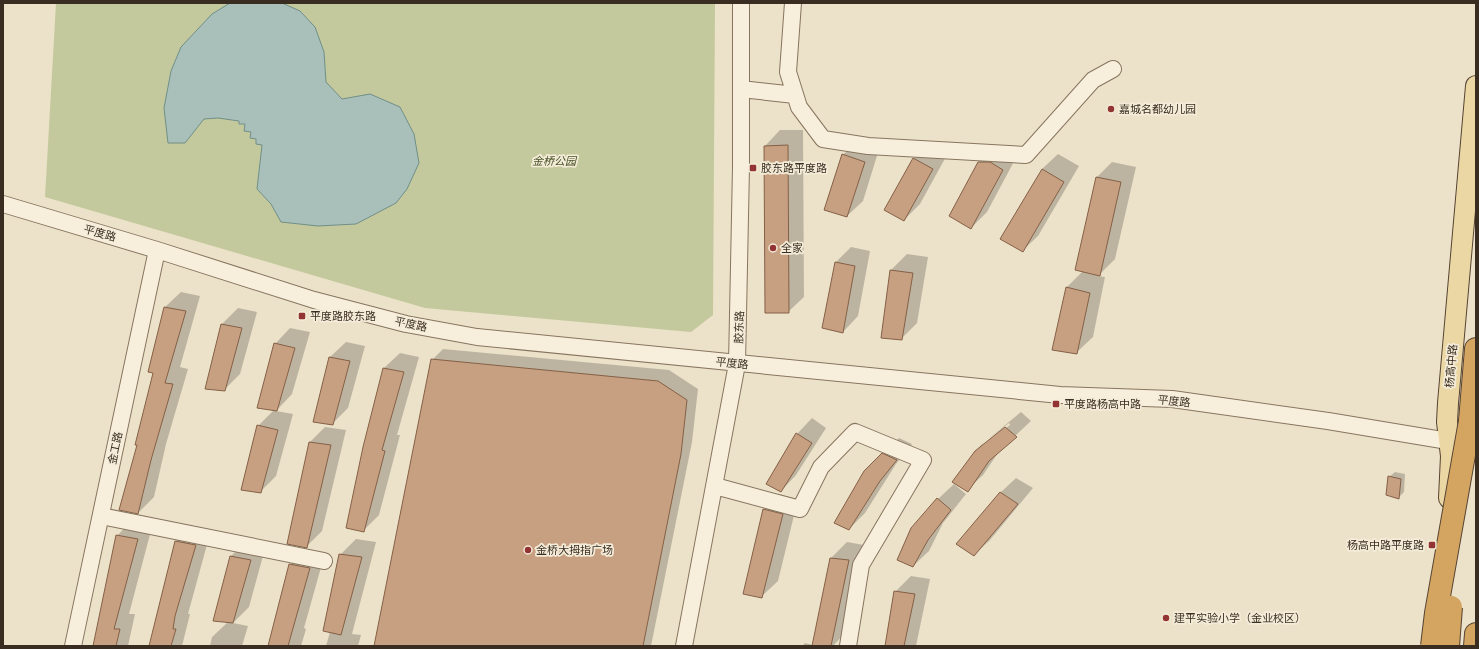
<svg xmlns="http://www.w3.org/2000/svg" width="1479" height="649" viewBox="0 0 1479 649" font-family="'Roboto Serif','Noto Sans SC',serif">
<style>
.green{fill:#c3c99d}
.water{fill:#a9c0ba;stroke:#708f88}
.shadow{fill:#0003}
.building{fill:#c7a082;stroke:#846046}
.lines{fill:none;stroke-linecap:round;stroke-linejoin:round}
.minor-casing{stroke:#87755f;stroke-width:18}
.major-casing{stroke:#554332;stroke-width:22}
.highway-casing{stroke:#554332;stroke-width:24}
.minor{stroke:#f7efdc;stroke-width:16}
.major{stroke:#ebd7a4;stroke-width:20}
.highway{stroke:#d4a461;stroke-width:22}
.highway-bridge-casing{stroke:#554332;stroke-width:24;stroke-linecap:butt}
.highway-bridge{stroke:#d4a461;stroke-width:22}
.poi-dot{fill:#923433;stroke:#f4ecd8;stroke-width:1.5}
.labels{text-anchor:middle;stroke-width:3.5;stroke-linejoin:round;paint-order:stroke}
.poi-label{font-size:11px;fill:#392d21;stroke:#f4ecd8;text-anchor:start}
.park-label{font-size:11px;font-style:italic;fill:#485329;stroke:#f4ecd8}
.street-label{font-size:11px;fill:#392d21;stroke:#f4ecd8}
</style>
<rect width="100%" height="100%" fill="#ece2c9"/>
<path class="green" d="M 56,3 L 715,3 L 713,315 L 691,332 L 425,308 L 45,197 Z"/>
<path class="water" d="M 230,3 L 282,3 L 300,11 L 315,27 L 324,52 L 326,82 L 342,99 L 370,94 L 400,107 L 414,134 L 419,163 L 407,189 L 396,203 L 356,224 L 318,226 L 281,222 L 271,204 L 257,189 L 262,145 L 256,144 L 256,139 L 250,138 L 251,132 L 244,131 L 245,124 L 239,124 L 239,121 L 218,118 L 204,119 L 185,143 L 168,143 L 164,108 L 171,71 L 181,47 L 212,14 Z"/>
<path class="shadow" d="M 780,130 L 803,130 L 804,297 L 788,312 L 765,146 Z
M 859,139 L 880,146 L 863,201 L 847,216 L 843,155 Z
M 930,143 L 948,153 L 920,204 L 904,220 L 914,159 Z
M 995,147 L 1018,154 L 987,212 L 971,228 L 979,162 Z
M 1058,154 L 1079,166 L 1038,236 L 1022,251 L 1042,169 Z
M 1112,162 L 1136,167 L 1115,259 L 1098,276 L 1105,277 L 1093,337 L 1077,352 L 1066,288 L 1083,271 L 1097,177 Z
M 851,247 L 870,251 L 858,316 L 843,332 L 836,262 Z
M 907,254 L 928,257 L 917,323 L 901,339 L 882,337 L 891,270 Z
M 181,292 L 200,296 L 180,367 L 188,369 L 166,444 L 154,497 L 138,513 L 138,445 L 155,372 L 165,307 Z
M 238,308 L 257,312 L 240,374 L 224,390 L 206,388 L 222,324 Z
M 290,328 L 310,332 L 292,394 L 276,411 L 293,414 L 276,476 L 260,492 L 258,426 L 274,410 L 275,344 Z
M 346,342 L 365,346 L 348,408 L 332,424 L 330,357 Z
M 443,349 L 669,370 L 698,389 L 692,442 L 651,646 L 375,646 L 432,360 Z
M 400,353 L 419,357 L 397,435 L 400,435 L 379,515 L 363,531 L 364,448 L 384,368 Z
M 1021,412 L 1031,421 L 1000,450 L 983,475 L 967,490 L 975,452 L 983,443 L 982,446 L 1010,425 L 1009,423 L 987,440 Z
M 812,418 L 826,428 L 796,475 L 781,491 L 797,434 Z
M 325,427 L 346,430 L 322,531 L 306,547 L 309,443 Z
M 899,438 L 912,444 L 896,464 L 865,513 L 849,529 L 864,472 Z
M 1395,472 L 1405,474 L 1404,492 L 1399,497 L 1389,477 Z
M 1016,478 L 1033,488 L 990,540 L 974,555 L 1000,493 Z
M 954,484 L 966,494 L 943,523 L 929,551 L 913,566 L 938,499 Z
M 779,494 L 798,499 L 778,581 L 762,596 L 764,510 Z
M 132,520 L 153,523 L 129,614 L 135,614 L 128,646 L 94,646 L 117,536 Z
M 191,526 L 211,530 L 188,614 L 190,614 L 182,646 L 150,646 L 176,541 Z
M 356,539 L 376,542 L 352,634 L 361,635 L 358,646 L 326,646 L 330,632 L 340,555 Z
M 246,541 L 266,545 L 249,607 L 233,623 L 248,626 L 242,646 L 210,646 L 212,637 L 228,622 L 231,556 Z
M 847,542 L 864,545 L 845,633 L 833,646 L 802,646 L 805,643 L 813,645 L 831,558 Z
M 305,549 L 325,553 L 304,628 L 306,629 L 301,646 L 269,646 L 290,565 Z
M 911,576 L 930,579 L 916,646 L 886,646 L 895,592 Z"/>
<path class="building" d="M 788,145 L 789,313 L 765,313 L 764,146 Z
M 842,154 L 865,162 L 847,217 L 824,210 Z
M 913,158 L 933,169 L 904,221 L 884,210 Z
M 978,162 L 990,162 L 1003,170 L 971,229 L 949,216 Z
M 1042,169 L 1064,182 L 1023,252 L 1000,239 Z
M 1096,177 L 1121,182 L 1100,276 L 1075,270 Z
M 835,262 L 855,266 L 843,333 L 822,328 Z
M 890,270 L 913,273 L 902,340 L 881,338 Z
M 1066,287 L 1090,293 L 1077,354 L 1052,350 Z
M 164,307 L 186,311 L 165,383 L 173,384 L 151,460 L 138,514 L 119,510 L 137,445 L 135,445 L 153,373 L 148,372 Z
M 221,324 L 242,328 L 225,391 L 205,389 Z
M 274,343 L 295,348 L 277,411 L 257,408 Z
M 329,357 L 350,361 L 333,425 L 313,422 Z
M 431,359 L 658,381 L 687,400 L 681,454 L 643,646 L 374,646 Z
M 383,368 L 404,372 L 382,450 L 385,451 L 364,532 L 346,528 L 363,447 Z
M 257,425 L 278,430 L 261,493 L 241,490 Z
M 1005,427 L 1017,437 L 989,461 L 968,492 L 952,482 L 975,451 Z
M 796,433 L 812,443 L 781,492 L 766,484 Z
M 309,442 L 331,445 L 307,548 L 287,544 Z
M 882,453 L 897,460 L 880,481 L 849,530 L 834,523 L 864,471 Z
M 1388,476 L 1401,479 L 1399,499 L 1386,495 Z
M 1000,492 L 1018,504 L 974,556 L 956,544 Z
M 937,498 L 951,510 L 928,540 L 913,567 L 897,560 L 911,528 Z
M 763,509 L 783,514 L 762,598 L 743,594 Z
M 116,535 L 138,539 L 114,629 L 120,629 L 116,646 L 93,646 Z
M 175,541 L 196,545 L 175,616 L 173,629 L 176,629 L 171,646 L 149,646 Z
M 339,554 L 362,557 L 341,635 L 323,631 Z
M 230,556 L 251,560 L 233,623 L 213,621 Z
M 830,558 L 849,560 L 831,646 L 812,646 Z
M 289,564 L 310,568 L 288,646 L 268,646 Z
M 894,591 L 915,594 L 904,646 L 885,646 Z"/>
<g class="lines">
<g class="minor-casing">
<path id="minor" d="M 793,3 L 788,72 L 799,107 L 823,139 L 868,146 L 1026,155 L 1093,80 L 1113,69
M 741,89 L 795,95
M 3,204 L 157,250 L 314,300 L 406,324 L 477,337 L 1060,395 L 1172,399 L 1328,421 L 1460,443
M 715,486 L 800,509 L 821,467 L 855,432 L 923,460 L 861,565 L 848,646
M 101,516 L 324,561
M 73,646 L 157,250
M 684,646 L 737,364 L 741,167 L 741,3"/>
</g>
<g class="major-casing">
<path id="major" d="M 1449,498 L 1451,456 L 1447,422 L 1448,403 L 1476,86"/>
</g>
<g class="highway-casing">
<path id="highway" d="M 1470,421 L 1476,349
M 1475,646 L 1476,634"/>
</g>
<use href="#minor" class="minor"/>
<use href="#major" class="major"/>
<use href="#highway" class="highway"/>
<g class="highway-bridge-casing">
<path id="highway-bridge" d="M 1432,646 L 1436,613 L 1470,421
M 1448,646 L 1451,607"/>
</g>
<use href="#highway-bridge" class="highway-bridge"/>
</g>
<g class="poi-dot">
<circle cx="1111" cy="109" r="4"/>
<rect x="749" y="164" width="8" height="8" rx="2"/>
<circle cx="773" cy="248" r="4"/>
<rect x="298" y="312" width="8" height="8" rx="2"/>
<rect x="1052" y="400" width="8" height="8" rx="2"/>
<rect x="1428" y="541" width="8" height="8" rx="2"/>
<circle cx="528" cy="550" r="4"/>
<circle cx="1166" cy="618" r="4"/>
</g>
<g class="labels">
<g class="poi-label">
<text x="1119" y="113">嘉城名都幼儿园</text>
<text x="761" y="172">胶东路平度路</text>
<text x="781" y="252">全家</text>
<text x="310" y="320">平度路胶东路</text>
<text x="1064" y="408">平度路杨高中路</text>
<text x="1424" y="549" text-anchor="end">杨高中路平度路</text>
<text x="536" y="554">金桥大拇指广场</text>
<text x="1174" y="622">建平实验小学（金业校区）</text>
</g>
<g class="park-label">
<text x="554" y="165">金桥公园</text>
</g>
<g class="street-label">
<text transform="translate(100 233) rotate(16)" y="4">平度路</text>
<text transform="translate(411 324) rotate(12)" y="4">平度路</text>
<text transform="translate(739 327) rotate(-88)" y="4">胶东路</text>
<text transform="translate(732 363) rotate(6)" y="4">平度路</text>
<text transform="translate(1451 366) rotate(-85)" y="4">杨高中路</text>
<text transform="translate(1174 401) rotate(6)" y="4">平度路</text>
<text transform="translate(115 448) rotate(-78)" y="4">金工路</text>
</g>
</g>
<rect width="1479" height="649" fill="none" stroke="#392d21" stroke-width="8"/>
</svg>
